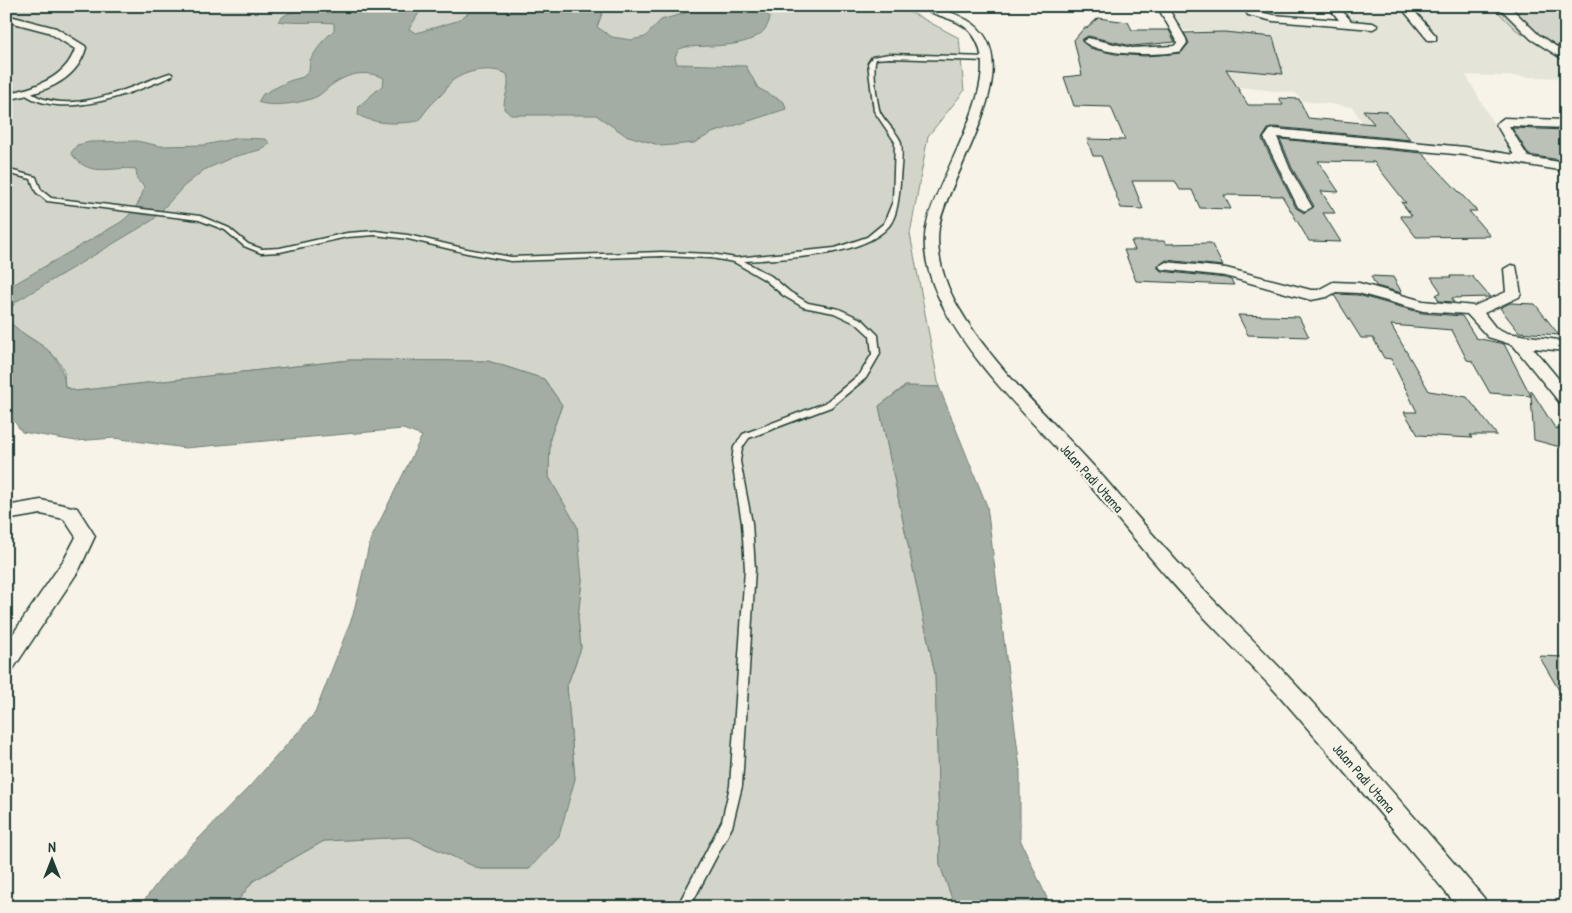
<svg xmlns="http://www.w3.org/2000/svg" width="1572" height="913" viewBox="0 0 1572 913" font-family="'Patrick Hand',sans-serif">
<style>
.built{fill:#e5e4d9}
.green{fill:#d3d5ca;stroke:#79897f}
.water{fill:#a4ada3;stroke:#6f8077}
.building{fill:#bbc1b6;stroke:#1f3d34}
.lines{fill:none;stroke-linecap:round;stroke-linejoin:round}
.lane-casing{stroke:#1f3d34;stroke-width:3}
.street-casing{stroke:#1f3d34;stroke-width:3}
.lane{fill:#f7f3e8;fill-rule:evenodd}
.street{fill:#f7f3e8;fill-rule:evenodd}
.labels{text-anchor:middle;stroke-width:4.5;stroke-linejoin:round;paint-order:stroke}
.street-label{font-size:14px;fill:#1f3d34;stroke:#f7f3e8}
</style>
<rect width="100%" height="100%" fill="#f7f3e8"/>
<filter id="ink" filterUnits="userSpaceOnUse"><feTurbulence type="fractalNoise" baseFrequency=".02" numOctaves="2"/><feDisplacementMap in="SourceGraphic" scale="10" xChannelSelector="R" yChannelSelector="G"/><feConvolveMatrix kernelMatrix="1 2 1 2 8 2 1 2 1" color-interpolation-filters="sRGB"/></filter>
<g filter="url(#ink)">
<path class="built" d="M 1169,6 L 1238,6 L 1242,12 L 1342,21 L 1330,6 L 1494,8 L 1515,29 L 1558,55 L 1566,63 L 1566,78 L 1466,75 L 1509,151 L 1417,147 L 1400,127 L 1362,122 L 1352,107 L 1303,101 L 1295,93 L 1221,85 L 1231,34 L 1183,30 Z"/>
<path class="green" d="M 6,6 L 887,6 L 914,14 L 959,38 L 964,91 L 928,136 L 910,234 L 939,387 L 905,386 L 879,406 L 935,674 L 940,865 L 955,907 L 233,907 L 253,881 L 324,841 L 410,837 L 480,869 L 529,869 L 575,779 L 567,686 L 581,648 L 578,617 L 582,580 L 562,501 L 549,477 L 550,438 L 562,405 L 544,379 L 488,361 L 349,360 L 76,391 L 65,387 C 64,383 65,376 64,371 C 54,343 8,333 6,313 L 16,302 L 6,299 Z
M 1494,8 L 1566,10 L 1566,63 L 1558,55 L 1515,29 Z"/>
<path class="water" d="M 332,6 L 408,8 L 419,13 L 409,29 L 416,33 L 457,21 L 475,8 L 484,6 L 605,6 L 597,27 L 612,37 L 631,40 L 645,37 L 661,20 L 710,6 L 755,6 L 770,17 C 765,50 712,45 686,47 L 679,49 L 675,57 L 677,64 L 746,66 L 758,88 L 784,102 L 786,109 L 712,133 L 694,143 L 662,146 L 625,135 L 596,115 L 511,115 L 504,109 C 503,95 511,89 507,74 C 491,66 465,70 451,82 C 447,85 446,91 442,94 C 433,103 426,109 419,121 C 399,124 377,125 358,115 L 359,106 L 383,85 L 384,78 C 366,70 349,73 333,84 C 328,87 323,93 318,96 C 305,103 271,108 258,102 L 263,94 L 289,81 L 303,77 L 309,71 L 310,60 L 322,42 L 334,30 L 334,23 C 315,21 297,24 278,21 C 292,6 313,9 332,6 Z
M 237,138 L 266,139 L 270,144 L 260,150 L 233,157 L 204,170 L 183,187 L 153,220 L 17,301 L 6,313 L 6,289 L 121,222 C 133,213 142,201 144,186 L 137,180 L 136,169 C 110,166 89,179 71,153 L 77,145 L 90,142 L 137,141 L 160,146 L 205,145 Z
M 6,317 C 29,347 61,341 65,387 L 76,391 L 349,360 L 488,361 L 544,379 L 562,405 L 550,438 L 549,477 L 577,526 L 582,580 L 578,617 L 581,648 L 567,686 L 575,779 L 559,836 L 529,869 L 480,869 L 410,837 L 324,841 L 253,881 L 233,907 L 139,907 L 165,873 L 250,786 L 315,713 L 353,615 L 370,541 L 422,436 L 403,429 L 185,448 L 114,438 L 76,441 L 22,432 L 6,410 Z
M 906,386 L 939,387 L 987,506 L 1020,768 L 1020,839 L 1051,907 L 955,907 L 940,865 L 935,674 L 879,406 Z"/>
<path class="building" d="M 1098,18 L 1128,22 L 1132,30 L 1169,30 L 1175,42 L 1132,46 L 1088,36 L 1081,40 L 1090,48 L 1115,54 L 1145,56 L 1181,53 L 1189,43 L 1184,33 L 1224,32 L 1273,37 L 1283,74 L 1226,69 L 1248,105 L 1283,105 L 1279,98 L 1299,99 L 1308,118 L 1374,124 L 1363,110 L 1385,111 L 1411,140 L 1274,127 L 1268,129 L 1262,139 L 1296,208 L 1304,213 L 1314,206 L 1292,168 L 1280,139 L 1422,153 L 1477,211 L 1469,211 L 1490,236 L 1416,237 L 1400,216 L 1412,216 L 1401,202 L 1406,203 L 1374,162 L 1318,161 L 1339,192 L 1321,191 L 1335,213 L 1323,213 L 1341,242 L 1309,241 L 1282,196 L 1224,195 L 1231,209 L 1200,208 L 1192,190 L 1180,190 L 1175,181 L 1132,181 L 1143,209 L 1121,208 L 1101,156 L 1093,156 L 1087,139 L 1125,140 L 1111,107 L 1074,106 L 1064,77 L 1082,75 L 1074,40 L 1084,28 L 1087,28 Z
M 1512,128 L 1566,130 L 1566,161 L 1529,155 Z
M 1131,241 L 1164,241 L 1166,244 L 1211,243 L 1223,266 L 1166,260 L 1157,267 L 1161,271 L 1225,278 L 1231,280 L 1234,285 L 1136,281 L 1124,250 L 1135,250 Z
M 1371,276 L 1393,277 L 1402,293 L 1376,286 Z
M 1450,276 L 1472,276 L 1490,297 L 1452,298 L 1454,302 L 1439,301 L 1436,295 L 1441,292 L 1431,277 L 1451,277 Z
M 1336,294 L 1358,295 L 1422,313 L 1462,316 L 1476,338 L 1504,344 L 1531,396 L 1531,390 L 1555,428 L 1562,430 L 1564,448 L 1534,440 L 1531,396 L 1490,393 L 1472,361 L 1467,360 L 1452,330 L 1391,325 L 1429,391 L 1467,397 L 1497,435 L 1470,435 L 1472,438 L 1418,435 L 1404,412 L 1417,412 L 1391,359 L 1384,358 L 1373,338 L 1361,338 L 1334,295 Z
M 1510,303 L 1535,304 L 1559,335 L 1519,332 L 1500,308 Z
M 1238,315 L 1299,317 L 1309,337 L 1248,335 Z
M 1539,656 L 1566,657 L 1566,702 Z"/>
<g class="lines">
<g class="lane-casing">
<path id="lane" d="M 889,54 L 987,57 L 990,59 L 987,61 L 889,58 L 876,59 C 872,66 877,104 880,112 C 885,122 895,130 900,140 C 904,148 900,172 900,182 C 899,194 898,215 889,226 C 861,258 784,258 744,261 L 771,276 L 790,292 L 808,303 L 839,309 L 863,320 L 878,335 L 880,354 L 866,378 L 831,407 L 749,438 L 742,448 L 740,461 L 752,523 L 755,569 L 742,786 L 732,827 L 690,907 L 677,907 L 722,821 L 730,786 L 745,569 L 742,523 L 732,461 L 734,447 L 743,434 L 825,403 L 860,374 L 872,354 L 870,336 L 857,324 L 834,313 L 803,307 L 784,296 L 765,280 L 734,262 L 711,258 L 662,256 L 511,261 L 467,253 L 408,239 L 375,235 L 347,237 L 280,252 L 261,253 L 244,246 L 225,230 L 199,220 L 47,201 L 36,192 L 31,179 L 6,173 L 6,169 L 36,177 L 41,190 L 51,198 L 200,216 L 229,228 L 248,244 L 262,249 L 280,248 L 347,233 L 375,231 L 408,235 L 467,249 L 511,257 L 662,252 L 711,254 L 736,258 L 835,248 L 867,237 L 884,223 L 893,201 L 895,142 L 874,111 L 868,63 L 872,57 Z
M 170,73 L 172,74 L 172,76 C 133,93 62,122 23,93 L 26,91 C 32,93 37,97 44,99 C 87,111 130,86 170,73 Z"/>
</g>
<g class="street-casing">
<path id="street" d="M 917,6 C 935,6 951,11 967,20 C 1035,58 948,174 939,227 C 935,252 944,282 957,305 C 993,368 1051,418 1099,472 C 1132,510 1164,549 1199,585 C 1231,619 1265,651 1296,685 C 1361,754 1422,826 1484,898 L 1487,907 L 1458,907 C 1401,838 1343,769 1284,701 C 1252,665 1217,632 1185,597 C 1150,559 1118,518 1084,479 C 1035,422 969,365 938,296 C 928,274 921,247 927,223 C 938,175 1006,79 973,35 C 960,17 934,17 917,6 Z
M 1157,6 L 1167,6 L 1186,39 L 1187,43 L 1181,51 C 1159,56 1099,56 1083,41 L 1088,38 L 1132,48 L 1174,46 L 1177,43 L 1176,39 Z
M 1243,6 L 1253,6 L 1256,11 L 1273,15 L 1339,20 L 1328,6 L 1338,6 L 1351,21 L 1373,23 L 1378,26 L 1373,29 L 1273,21 L 1248,15 Z
M 1400,6 L 1410,6 L 1436,36 L 1436,40 L 1428,40 Z
M 1498,6 L 1509,6 L 1539,35 L 1566,53 L 1566,61 L 1531,39 Z
M 6,15 L 56,28 L 85,46 L 86,48 C 76,84 39,93 6,100 L 6,94 C 34,88 66,78 75,49 L 48,32 L 6,21 Z
M 1504,118 L 1566,120 L 1566,128 L 1509,126 L 1528,157 L 1566,163 L 1566,171 L 1465,155 L 1277,137 L 1290,169 L 1312,207 L 1305,211 L 1298,207 L 1264,138 L 1270,130 L 1274,129 L 1465,147 L 1514,155 L 1496,124 Z
M 1166,262 L 1226,268 L 1311,290 L 1318,290 L 1333,282 L 1359,283 L 1423,301 L 1474,306 L 1506,292 L 1504,269 L 1511,265 L 1516,266 L 1521,294 L 1519,297 L 1484,313 L 1495,327 L 1507,333 L 1566,341 L 1566,351 L 1533,348 L 1566,388 L 1566,405 L 1560,403 L 1513,345 L 1488,337 L 1467,314 L 1423,311 L 1358,293 L 1336,292 L 1327,297 L 1311,300 L 1225,276 L 1161,269 L 1159,266 Z
M 41,500 L 77,508 L 95,536 L 79,570 L 13,669 L 6,671 L 6,644 L 65,558 L 76,537 L 64,519 L 41,514 L 6,520 L 6,506 Z"/>
</g>
<use href="#lane" class="lane"/>
<use href="#street" class="street"/>
</g>
</g>
<g class="labels">
<g class="street-label">
<text transform="translate(1092 478) rotate(48)" y="5">Jalan Padi Utama</text>
<text transform="translate(1364 778) rotate(49)" y="5">Jalan Padi Utama</text>
</g>
</g>
<rect width="1572" height="913" fill="none" stroke="#f7f3e8" stroke-width="25"/>
<rect x="12" y="12" width="1547" height="888" fill="none" stroke="#1f3d34" stroke-width="2" filter="url(#ink)"/>
<g transform="translate(52 860)" stroke="#f7f3e8" stroke-width="4" paint-order="stroke">
<path d="M0-4L9 19L0 12L-9 19Z" fill="#1f3d34"/>
<text y="-8" font-size="14" font-weight="bold" text-anchor="middle" fill="#1f3d34">N</text>
</g>
</svg>
